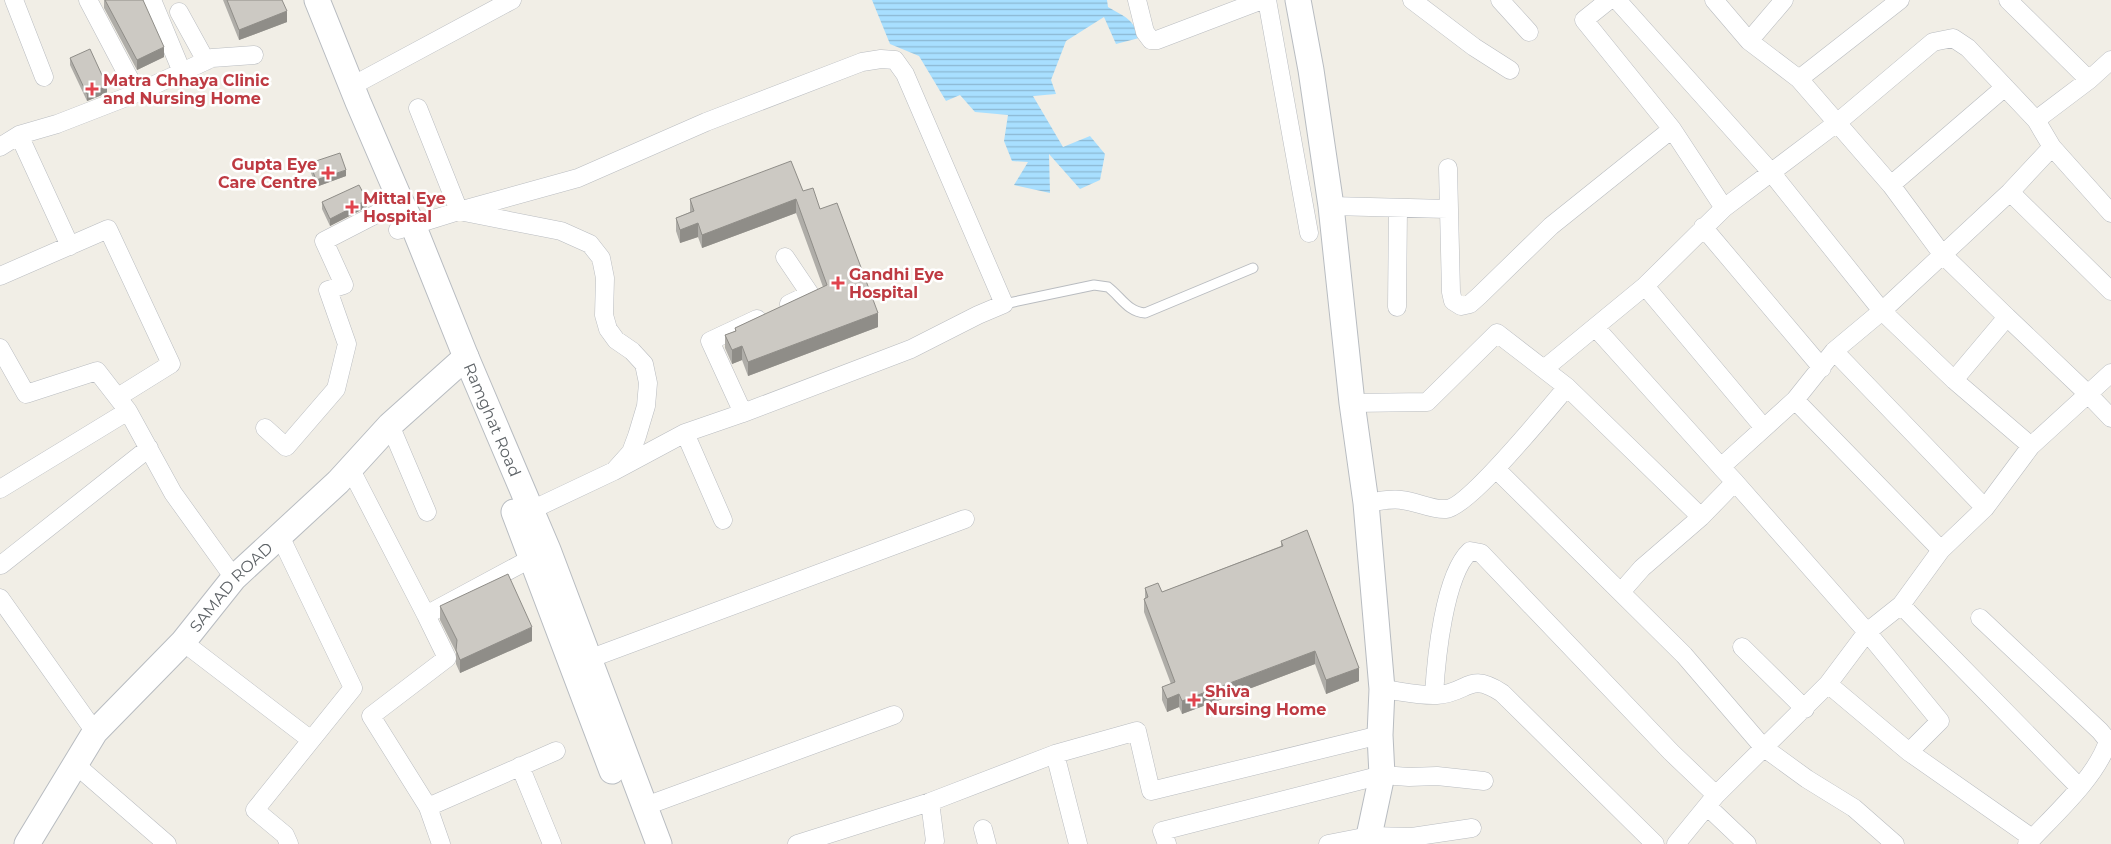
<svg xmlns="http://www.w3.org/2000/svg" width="2111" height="844" viewBox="0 0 2111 844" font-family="Montserrat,sans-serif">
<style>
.water{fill:url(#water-rules)}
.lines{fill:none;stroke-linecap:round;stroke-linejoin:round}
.lane-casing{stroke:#b9bcc0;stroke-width:11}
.street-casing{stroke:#b9bcc0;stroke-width:19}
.secondary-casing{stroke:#b8bcc1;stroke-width:27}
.lane{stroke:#fff;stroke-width:9}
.street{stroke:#fff;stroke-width:18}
.secondary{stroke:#fff;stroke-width:25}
.wall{fill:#afada8}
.shaded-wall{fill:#8f8d88}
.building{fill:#ccc9c3;stroke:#8f8d88}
.health-dot{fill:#e0444e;stroke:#fff;stroke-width:2}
.labels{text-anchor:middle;stroke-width:5;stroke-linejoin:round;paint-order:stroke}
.health-label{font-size:16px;font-weight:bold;fill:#be3a42;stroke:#fff;text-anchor:start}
.street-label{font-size:16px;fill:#5e6367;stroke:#fff}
</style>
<defs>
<pattern id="water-rules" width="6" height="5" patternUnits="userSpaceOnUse" patternTransform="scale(1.25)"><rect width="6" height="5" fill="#a8dfff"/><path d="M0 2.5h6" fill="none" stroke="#8cb8d2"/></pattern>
</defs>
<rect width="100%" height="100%" fill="#f1eee6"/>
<path class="water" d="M 872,0 L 1107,0 L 1108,7 C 1125,17 1134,19 1139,38 L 1116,44 L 1104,17 L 1066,41 L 1051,80 L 1056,94 L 1033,96 L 1063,147 L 1090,136 L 1105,154 L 1100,180 L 1080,189 L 1049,154 L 1050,193 L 1014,185 L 1028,162 L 1012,161 L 1004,141 L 1008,115 L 975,112 L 960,95 L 946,101 L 919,56 L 890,44 Z"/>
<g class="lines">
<g class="lane-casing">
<path id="lane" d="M 1004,304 L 1094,285 L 1108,287 C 1121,297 1128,312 1145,313 L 1253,268"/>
</g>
<g class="street-casing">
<path id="street" d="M 14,0 L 44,77
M 88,0 L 137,93
M 152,0 L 182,72
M 1137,0 L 1145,32 L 1151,40 L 1157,40 L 1262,0
M 1267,0 L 1309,233
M 1412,0 L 1474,47 L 1510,70
M 1500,0 L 1529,32
M 1609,0 L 1584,20 L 1672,129 L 1724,208
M 1617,0 L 1770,171 L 1882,311 L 1954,380 L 2031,446
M 1714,0 L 1749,41 L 1799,79 L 1891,185
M 2008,0 L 2089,80
M 179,12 L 206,61
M 1749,41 L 1784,0
M 1799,79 L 1900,0
M 352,86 L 512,0
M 2005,87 L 1891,185 L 1942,254 L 2007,317
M 418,108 L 459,211 L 578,178 L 706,122 L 862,62 L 881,59 L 895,60 L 905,74 L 1004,304 L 978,315 L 911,349 L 743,413 L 685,433 L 614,471
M 2036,120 L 2089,80 L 2111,60
M 19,135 L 70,246
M 0,147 L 19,135 L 57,124 L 137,93 L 212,58 L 254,55
M 1448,168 L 1451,292 L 1453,301 L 1461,306 L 1470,304 L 1479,296 L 1551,226 L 1672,129
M 2010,192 L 2111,291
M 1331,206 L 1448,209
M 1703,227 L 1822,368
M 398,230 L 459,211 L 561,231 L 590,244 L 601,258 L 605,278 L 604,315 L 608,329 L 616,340 L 632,351 L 644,364 L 648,383 L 646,406 L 637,436 L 631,452 L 614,471 L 521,515
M 785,257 L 810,294 L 789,304
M 0,276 L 108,229 L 171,364 L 118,397
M 1645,286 L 1764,428
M 1397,307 L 1398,208
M 1595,327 L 1721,467
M 0,348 L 26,394 L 97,371 L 128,411 L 0,489
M 1834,351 L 1985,508
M 1544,369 L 1645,286 L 1724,208 L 1838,122 L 1933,42 L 1953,38 L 1968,48 L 2036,120 L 2052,147 L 2111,213
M 1954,380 L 2007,317 L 2089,395 L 2111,418
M 1795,400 L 1941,550
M 1352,403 L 1427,402 L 1497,333 L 1567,387 L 1701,517
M 128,411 L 173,493 L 234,578
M 743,413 L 710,341 L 757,319
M 390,425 L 427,512
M 265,428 L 286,447 L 336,389 L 347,344 L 328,290 L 344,285 L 324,241 L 390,207
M 685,433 L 723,520
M 350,468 L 426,615
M 1496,469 L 1684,655 L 1763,747 L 1807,779 L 1854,808 L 1895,844
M 1735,482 L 1867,632 L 1940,721 L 1909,752
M 1366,503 C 1377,502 1390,498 1401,500 C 1416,501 1431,510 1446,509 C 1468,508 1549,408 1567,387
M 280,536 L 353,688 L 255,810 L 285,835 L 289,844
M 1,565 L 149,448
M 1621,592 L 1642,568 L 1701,517 L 1735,482 L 1721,467 L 1795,400 L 1834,351 L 1882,311 L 2010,192 L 2052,147
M 0,598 L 95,732
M 1901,605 L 2079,787
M 1980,618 L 2100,731 L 2108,741 C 2097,777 2053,816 2027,844
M 183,642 L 311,740
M 1742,647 L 1805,709
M 578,663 L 965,519
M 1828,684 L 1909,752 L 2032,838
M 1382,689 C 1400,691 1419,696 1437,695 C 1469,693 1468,671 1502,693 L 1655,844
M 1434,695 C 1436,660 1444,575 1470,551 L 1481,553 L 1671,752 L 1716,795
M 1055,754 L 1078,844
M 76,765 L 167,844
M 520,766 L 552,844
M 930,802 L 935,841 L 934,844
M 1707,806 L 1747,844
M 428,807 L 556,751
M 643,807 L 894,715
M 983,829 L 987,844
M 441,844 L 428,807 L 371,716 L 447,658 L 426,615 L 532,558
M 797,844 L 930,802 L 1055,754 L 1137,731 L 1151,791 L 1380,735
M 1167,844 L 1162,831 L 1382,775 L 1409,777 L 1437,776 L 1484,781
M 1328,844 L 1369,836 L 1412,837 L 1472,828
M 1676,844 L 1716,795 L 1828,684 L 1867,632 L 1901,605 L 1941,550 L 1985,508 L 2031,446 L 2111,373"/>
</g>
<g class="secondary-casing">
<g id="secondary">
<path id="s1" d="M 317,0 L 358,102 L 401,202 L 413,225 L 466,357 L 548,550 L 659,844"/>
<path d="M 1298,0 L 1311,70 L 1331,206 L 1352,403 L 1366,503 L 1382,689 L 1380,735 L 1382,775 L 1369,836 L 1369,844"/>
<path d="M 514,512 L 612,771"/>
<path id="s2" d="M 27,844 L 95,732 L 183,642 L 234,578 L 338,482 L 390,425 L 466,357"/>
</g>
</g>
<use href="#lane" class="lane"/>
<use href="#street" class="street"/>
<use href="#secondary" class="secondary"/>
</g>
<path class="wall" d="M 104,0 L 143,0 L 164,57 L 137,70 L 104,8 Z
M 223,0 L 282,0 L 287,22 L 239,40 Z
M 70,58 L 107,93 L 87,101 L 70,65 Z
M 310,163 L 346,176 L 316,187 L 310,170 Z
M 803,191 L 820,209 L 878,327 L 748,376 L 742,360 L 732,364 L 725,348 L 725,335 L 735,331 L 735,328 L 823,287 L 796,213 L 702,248 L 698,237 L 680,243 L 676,231 L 676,218 L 690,212 L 690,199 Z
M 322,202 L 367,207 L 330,226 L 322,209 Z
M 1281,541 L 1359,681 L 1326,694 L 1315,664 L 1182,714 L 1179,707 L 1167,712 L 1162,700 L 1162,687 L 1171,684 L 1144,612 L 1144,599 L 1145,598 L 1145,588 L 1162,592 L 1281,546 Z
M 440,606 L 532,641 L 460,673 L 456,664 L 456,652 L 440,620 Z"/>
<path class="shaded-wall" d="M 287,11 L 287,22 L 239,40 L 239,30 Z
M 164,47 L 164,57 L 137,70 L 137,60 Z
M 107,86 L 107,93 L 87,101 L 87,94 Z
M 346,170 L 346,176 L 316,187 L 316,180 Z
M 796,199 L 796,213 L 702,248 L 702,235 Z
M 367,200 L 367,207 L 330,226 L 330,219 Z
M 698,223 L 698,237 L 680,243 L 680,230 Z
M 878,313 L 878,327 L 748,376 L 748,362 Z
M 742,346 L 742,360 L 732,364 L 732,350 Z
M 532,627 L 532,641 L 460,673 L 460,660 Z
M 1315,651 L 1315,664 L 1182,714 L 1182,701 Z
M 1359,668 L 1359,681 L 1326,694 L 1326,680 Z
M 1179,694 L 1179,707 L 1167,712 L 1167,699 Z"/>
<path class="building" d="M 105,0 L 143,0 L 164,47 L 137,60 Z
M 227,0 L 282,0 L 287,11 L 239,30 Z
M 90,49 L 107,86 L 87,94 L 70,58 Z
M 340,153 L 346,170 L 316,180 L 310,163 Z
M 791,161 L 803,191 L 813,188 L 820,209 L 837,203 L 878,313 L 748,362 L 742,346 L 732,350 L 725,335 L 736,331 L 735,328 L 827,285 L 796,199 L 702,235 L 698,223 L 680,230 L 676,218 L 694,211 L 690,199 Z
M 359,185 L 367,200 L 330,219 L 322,202 Z
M 1307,530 L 1359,668 L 1326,680 L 1315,651 L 1182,701 L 1179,694 L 1167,699 L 1162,687 L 1175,682 L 1144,599 L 1148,597 L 1145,588 L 1158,583 L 1162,592 L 1283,546 L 1281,541 Z
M 508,574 L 532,627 L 460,660 L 456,650 L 457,640 L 440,606 Z"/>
<g class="health-dot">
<path d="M89.5 81.5h5v5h5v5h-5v5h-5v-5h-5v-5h5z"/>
<path d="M325.5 165.5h5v5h5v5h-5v5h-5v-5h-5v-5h5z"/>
<path d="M349.5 199.5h5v5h5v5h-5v5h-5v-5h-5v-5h5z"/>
<path d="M835.5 275.5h5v5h5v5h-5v5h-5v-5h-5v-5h5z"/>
<path d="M1191.5 692.5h5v5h5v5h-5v5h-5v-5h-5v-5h5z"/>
</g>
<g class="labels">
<g class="health-label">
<text x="103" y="86">Matra Chhaya Clinic<tspan x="103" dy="18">and Nursing Home</tspan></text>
<text x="317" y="170" text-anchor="end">Gupta Eye<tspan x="317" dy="18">Care Centre</tspan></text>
<text x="363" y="204">Mittal Eye<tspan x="363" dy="18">Hospital</tspan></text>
<text x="849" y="280">Gandhi Eye<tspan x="849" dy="18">Hospital</tspan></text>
<text x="1205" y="697">Shiva<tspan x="1205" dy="18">Nursing Home</tspan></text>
</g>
<g class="street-label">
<text dy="6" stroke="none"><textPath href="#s1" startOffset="455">Ramghat Road</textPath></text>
<text dy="6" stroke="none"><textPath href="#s2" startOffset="330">SAMAD ROAD</textPath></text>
</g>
</g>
</svg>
